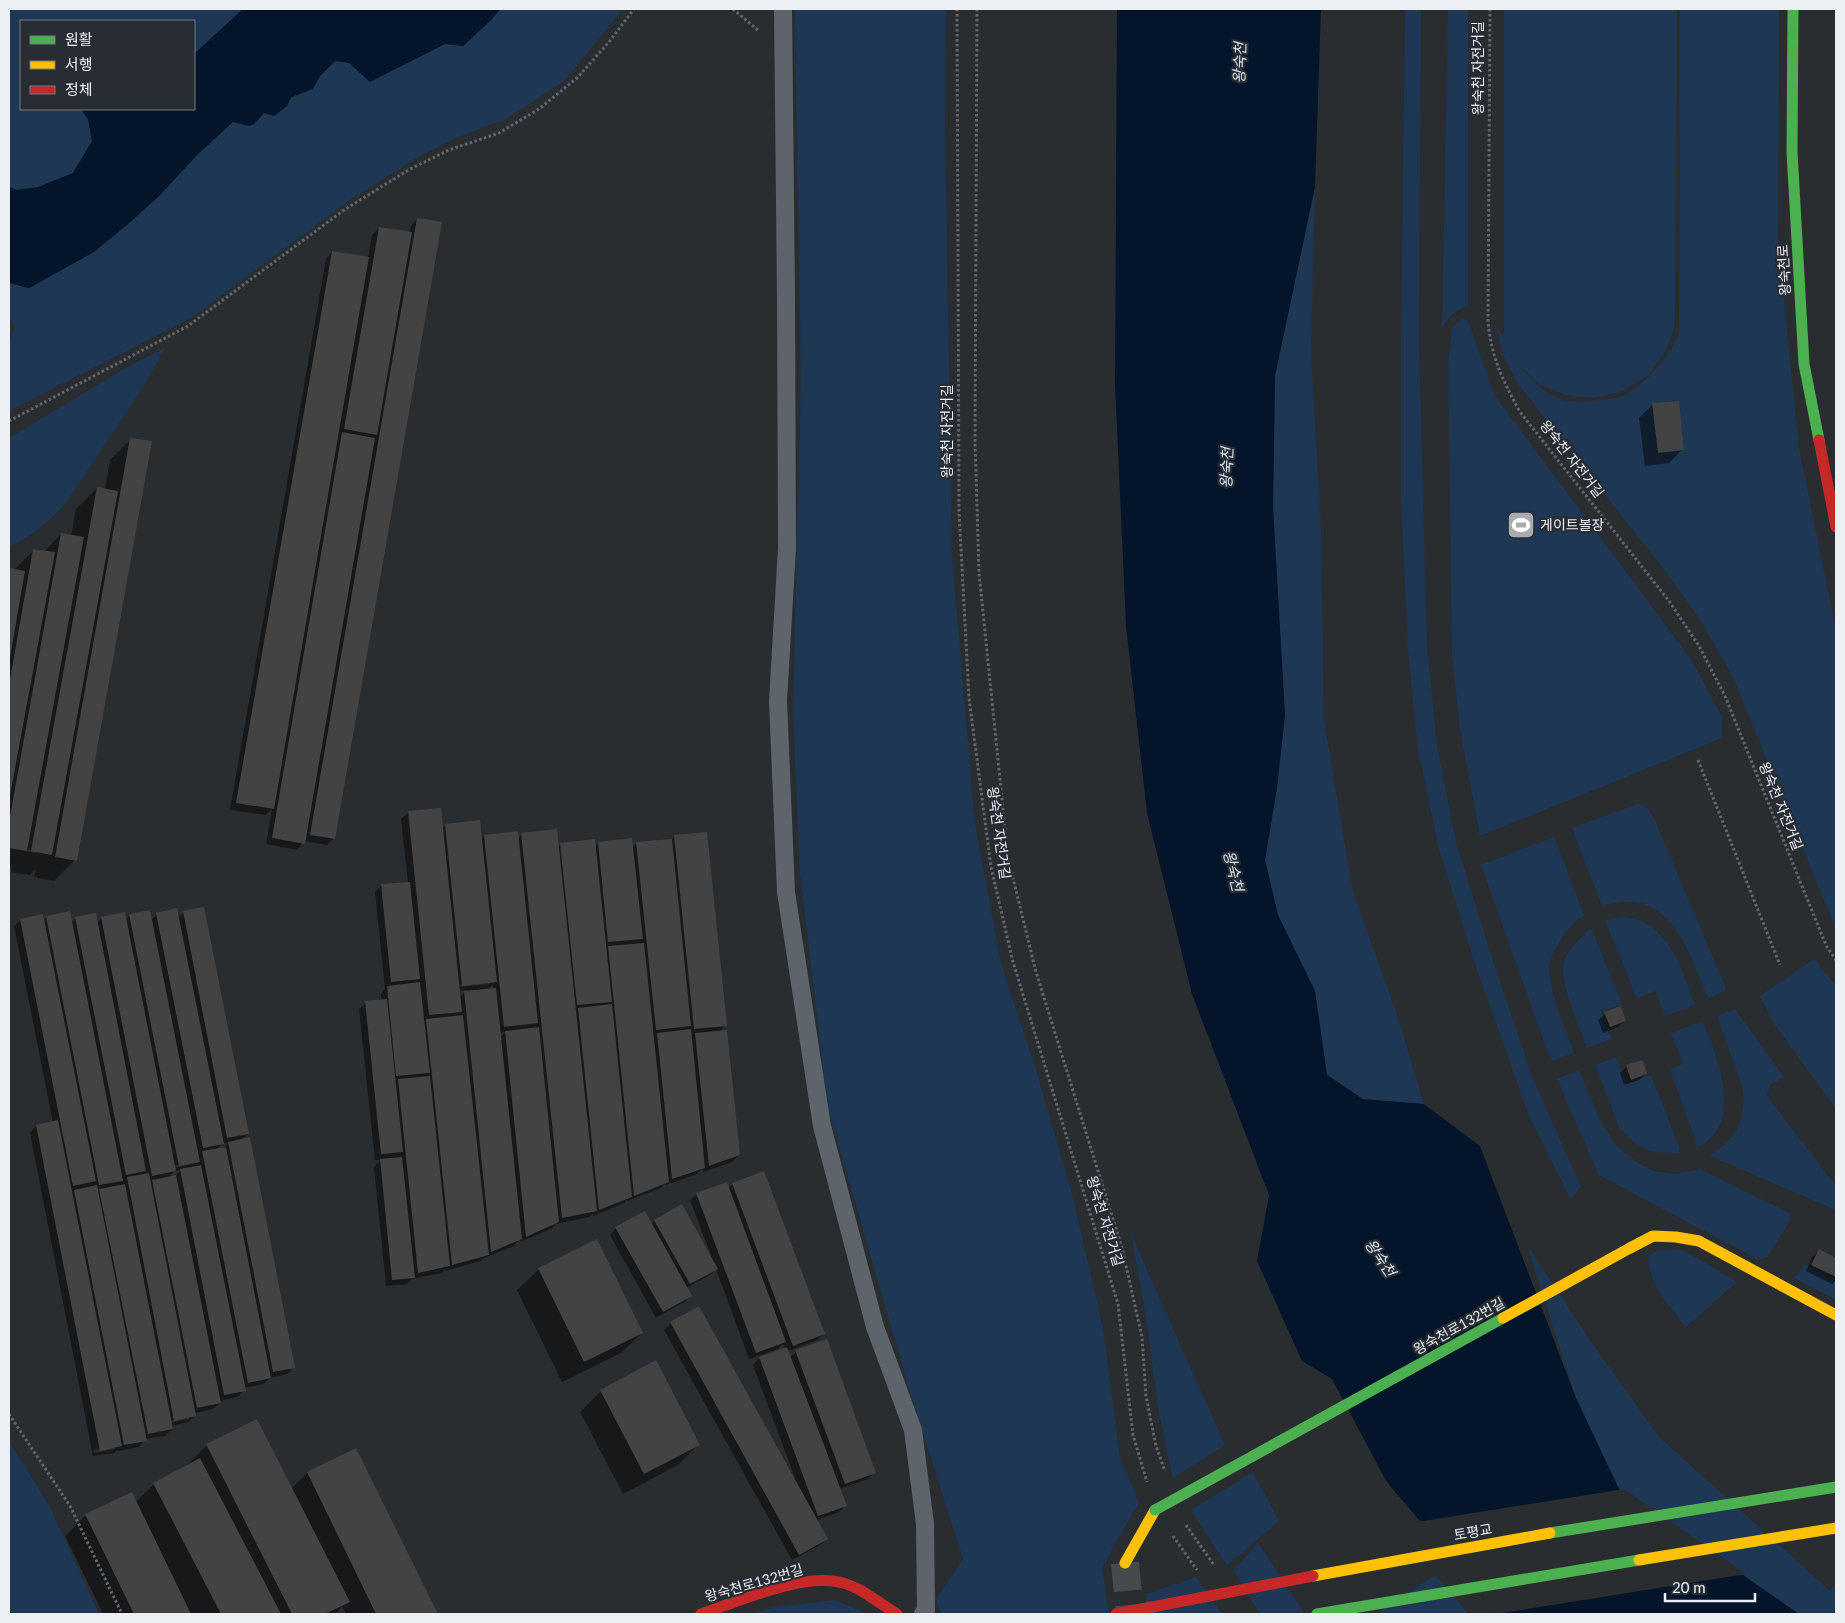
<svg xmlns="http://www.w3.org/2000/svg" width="1845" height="1623" viewBox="0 0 1845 1623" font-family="Lato,'Noto Sans KR',sans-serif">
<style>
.green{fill:#1d3755}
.water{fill:#04142b}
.pier{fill:#2a2d30}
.shadow{fill:#0007;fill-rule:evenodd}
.building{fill:#434344}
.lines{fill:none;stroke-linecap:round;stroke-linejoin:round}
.secondary-tunnel{stroke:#474a4d;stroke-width:28;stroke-dasharray:28 14;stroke-linecap:butt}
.path{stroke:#62676c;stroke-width:3;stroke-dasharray:2.5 2.5;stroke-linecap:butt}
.lane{stroke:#5e646c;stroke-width:18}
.fast{stroke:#4caf50;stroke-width:11}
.slow{stroke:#ffc107;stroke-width:11}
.jam{stroke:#c62828;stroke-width:11}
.fast-bridge{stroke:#4caf50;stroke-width:11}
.slow-bridge{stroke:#ffc107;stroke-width:11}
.jam-bridge{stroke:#c62828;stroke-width:11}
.labels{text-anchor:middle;stroke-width:4.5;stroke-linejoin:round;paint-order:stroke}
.street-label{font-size:14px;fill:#ecf0f4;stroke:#272d33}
.poi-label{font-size:14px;fill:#ecf0f4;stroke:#272d33;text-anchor:start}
.water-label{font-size:15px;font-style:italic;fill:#d9e6f5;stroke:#272d33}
</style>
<rect width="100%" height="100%" fill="#2a2d30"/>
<path class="green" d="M 9,9 L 243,9 L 194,54 L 194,21 L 21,21 L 21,109 L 81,109 L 88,119 L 92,141 L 73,173 L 38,187 L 17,190 L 9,187 Z
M 500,9 L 623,9 L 564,81 L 508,118 L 454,139 L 420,156 L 353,198 L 191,318 L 9,411 L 9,345 L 15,326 L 9,319 L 9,283 L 29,288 L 94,252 L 127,225 L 159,196 L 197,155 L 233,122 L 254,125 L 264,113 L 287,106 L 291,98 L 313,89 L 320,76 L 335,61 L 349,63 L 370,81 L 445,44 L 463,46 L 492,19 Z
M 795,9 L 946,9 L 945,124 L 952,558 L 975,824 L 1001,963 L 1036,1070 L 1073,1197 L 1103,1328 L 1120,1458 L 1139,1503 L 1116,1542 L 1102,1569 L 1109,1614 L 941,1614 L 936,1599 L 963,1559 L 911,1395 L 828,1108 L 800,873 L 793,710 L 801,379 Z
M 1405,9 L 1421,9 L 1419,340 L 1427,647 L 1437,746 L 1456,842 L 1492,958 L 1533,1079 L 1581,1187 L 1571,1199 L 1529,1116 L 1475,964 L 1439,849 L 1418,749 L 1408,651 L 1401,502 L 1401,334 Z
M 1448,9 L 1468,9 L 1468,306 C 1455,311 1448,316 1442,329 Z
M 1504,9 L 1677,9 L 1675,326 L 1665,353 L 1647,376 L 1623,391 L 1594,398 L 1566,395 L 1539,384 L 1518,365 C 1530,378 1545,396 1563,400 C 1578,403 1611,401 1625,395 C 1646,384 1669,356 1679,335 L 1680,9 L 1779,9 L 1778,242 L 1799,448 L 1836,630 L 1836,930 L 1734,679 L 1701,621 L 1669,576 L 1519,385 L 1504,358 L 1497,328 L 1504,338 Z
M 1315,187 L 1311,353 L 1321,528 L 1324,719 L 1352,888 L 1398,1018 L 1424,1104 L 1363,1099 L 1327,1074 L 1315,991 L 1278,915 L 1265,860 L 1277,788 L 1285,715 L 1273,507 L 1275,376 Z
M 1462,318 L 1468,321 L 1495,396 L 1690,658 L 1722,716 L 1722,738 L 1480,836 L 1460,730 L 1452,654 L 1448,363 L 1452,329 Z
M 165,348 L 143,387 L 63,507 L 37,531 L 9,547 L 9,438 L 134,363 Z
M 1638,804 L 1647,808 L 1654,818 L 1725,986 L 1725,991 L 1708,998 C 1694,966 1679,912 1640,903 C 1627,900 1614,903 1602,906 L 1572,828 Z
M 1554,837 L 1584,915 C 1574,921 1566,931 1560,941 C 1557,946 1553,952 1551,958 C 1543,980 1566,1030 1574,1053 L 1551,1061 L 1481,865 Z
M 1625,917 C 1631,918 1638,919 1644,922 C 1675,940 1683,974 1695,1005 L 1665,1016 L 1656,991 L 1637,998 L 1605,920 Z
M 1591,928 L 1622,1004 L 1601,1011 L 1611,1039 L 1587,1048 C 1580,1028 1558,980 1564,961 C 1568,949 1582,936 1591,928 Z
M 1814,959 L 1836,986 L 1836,1109 L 1775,1025 L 1760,996 Z
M 1735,1009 L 1784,1077 L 1770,1085 L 1767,1096 L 1836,1186 L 1836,1210 L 1710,1156 C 1737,1138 1747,1120 1742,1086 L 1717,1016 Z
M 1703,1021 C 1717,1058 1745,1121 1699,1147 L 1697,1145 L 1670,1069 L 1683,1064 L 1671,1033 Z
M 1616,1057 L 1627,1084 L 1651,1075 L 1680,1148 L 1679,1153 L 1658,1153 L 1648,1150 L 1635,1143 L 1619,1127 L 1595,1065 Z
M 1579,1070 L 1601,1122 L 1616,1145 L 1638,1163 L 1654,1171 L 1676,1174 L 1700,1169 L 1789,1213 L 1790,1221 L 1767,1257 L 1759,1260 L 1599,1175 L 1557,1079 Z
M 1131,1234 L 1225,1445 L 1173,1478 L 1158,1408 L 1146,1315 Z
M 1527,1245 L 1592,1343 L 1659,1437 L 1829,1590 L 1836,1585 L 1836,1614 L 1799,1614 L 1619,1489 L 1576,1398 Z
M 1678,1249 L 1690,1254 L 1737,1282 L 1686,1327 C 1669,1305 1649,1286 1648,1257 L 1657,1250 Z
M 1805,1265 L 1836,1282 L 1836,1300 L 1794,1278 Z
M 9,1441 L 50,1507 L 99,1614 L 9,1614 Z
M 1253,1472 L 1279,1521 L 1227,1566 L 1191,1510 Z
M 1258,1543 L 1305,1614 L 1260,1614 L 1233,1570 Z
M 1435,1575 L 1469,1614 L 1377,1614 Z
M 1196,1577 L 1222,1614 L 1147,1614 L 1146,1594 Z
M 835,1600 L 867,1614 L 750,1614 L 779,1606 Z"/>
<path class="water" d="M 243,9 L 500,9 L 492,19 L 463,46 L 445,44 L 370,82 L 349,63 L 335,61 L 320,76 L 313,89 L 291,97 L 287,106 L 274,116 L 264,113 C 250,129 253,127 233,122 L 197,155 L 159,196 L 127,225 L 94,252 L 29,288 L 9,283 L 9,187 L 17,190 L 38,187 L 73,173 L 92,141 L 88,119 L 81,109 L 194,109 L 194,54 Z
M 1117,9 L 1321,9 L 1315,187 L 1275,376 L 1273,507 L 1285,715 L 1277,788 L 1265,860 L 1278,915 L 1315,991 L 1327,1075 L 1363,1099 L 1424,1104 L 1480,1146 L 1576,1398 L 1619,1489 L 1799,1614 L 1499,1614 L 1386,1481 L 1332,1379 L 1302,1361 L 1257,1261 L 1269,1195 L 1192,994 L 1147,813 L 1126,626 L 1115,384 Z"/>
<path class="pier" d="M 1624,1489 L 1746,1574 L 1496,1614 L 1417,1522 Z"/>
<path class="shadow" d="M 417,219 L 334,838 L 327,845 L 304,841 L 297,850 L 266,844 L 272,809 L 266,815 L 230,810 L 326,259 L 332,252 L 368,258 L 372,235 L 379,228 L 409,233 L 411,226 Z
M 1653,404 L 1683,449 L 1669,463 L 1645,466 L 1639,418 Z
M 131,439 L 75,860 L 54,881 L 34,877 L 36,869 L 30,875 L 11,872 L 12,865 L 9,868 L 9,570 L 13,571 L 34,550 L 44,552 L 61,534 L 71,536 L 76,509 L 97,488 L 105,489 L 110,460 ZM 25,849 L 36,851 L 36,853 L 25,851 Z
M 440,810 L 442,829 L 446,825 L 481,839 L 484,836 L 518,839 L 522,834 L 558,847 L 561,844 L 594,848 L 598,843 L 632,848 L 637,843 L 671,840 L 675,836 L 726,1025 L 719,1032 L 739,1155 L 732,1162 L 703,1172 L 702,1169 L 697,1174 L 666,1185 L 666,1183 L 661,1188 L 627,1201 L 627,1200 L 624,1203 L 593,1216 L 593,1214 L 589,1217 L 556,1224 L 551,1229 L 520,1242 L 520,1239 L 514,1246 L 484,1258 L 480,1261 L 446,1271 L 445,1269 L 442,1273 L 412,1279 L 407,1284 L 386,1286 L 374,1167 L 381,1160 L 375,1160 L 359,1009 L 366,1003 L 381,1001 L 381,994 L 385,989 L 375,892 L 382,885 L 408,883 L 401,819 L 408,813 ZM 490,981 L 490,984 L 456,987 L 456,985 ZM 493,985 L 493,989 L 487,990 ZM 467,990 L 459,998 L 458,991 ZM 506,1032 L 499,1038 L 499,1033 Z
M 203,908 L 248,1134 L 241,1140 L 294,1367 L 287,1374 L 270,1378 L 263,1384 L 244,1388 L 244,1390 L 238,1397 L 220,1401 L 220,1403 L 213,1409 L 195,1413 L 195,1416 L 188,1422 L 171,1426 L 172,1429 L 165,1436 L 145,1439 L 139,1447 L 118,1451 L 117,1450 L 114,1453 L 93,1456 L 30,1133 L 36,1126 L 53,1123 L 14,926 L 21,920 L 43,920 L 47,917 L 71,922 L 76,918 L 96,924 L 102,918 L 125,920 L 130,915 L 151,920 L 157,914 L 178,918 L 183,913 ZM 228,1143 L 223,1149 L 216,1150 L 221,1144 ZM 193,1162 L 193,1164 L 173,1168 L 172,1166 ZM 181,1170 L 175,1176 L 168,1178 L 174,1171 ZM 189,1416 L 189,1419 L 168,1423 L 168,1421 ZM 115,1447 L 115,1449 L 94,1453 L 93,1450 Z
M 1605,1014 L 1625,1021 L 1618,1027 L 1603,1033 L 1598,1020 Z
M 1627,1066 L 1646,1074 L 1639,1080 L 1624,1085 L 1620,1073 Z
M 733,1184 L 824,1333 L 817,1340 L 788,1351 L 790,1357 L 796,1352 L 875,1472 L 868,1479 L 839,1489 L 845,1506 L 839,1512 L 817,1520 L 827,1539 L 820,1545 L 792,1560 L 664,1330 L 671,1323 L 699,1307 L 793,1478 L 795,1478 L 753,1365 L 759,1358 L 785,1349 L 783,1344 L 778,1349 L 749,1359 L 716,1269 L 710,1275 L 686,1288 L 691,1296 L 684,1302 L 656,1318 L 610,1235 L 616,1228 L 651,1225 L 655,1221 L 709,1255 L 711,1255 L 690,1200 L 697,1194 L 728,1189 Z
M 597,1241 L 642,1333 L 621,1353 L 562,1382 L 517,1290 L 538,1270 Z
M 1819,1251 L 1836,1259 L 1836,1280 L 1832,1284 L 1806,1271 L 1812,1257 Z
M 656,1362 L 699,1444 L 678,1465 L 623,1494 L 580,1412 L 600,1392 Z
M 257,1420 L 291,1489 L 307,1473 L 356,1449 L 436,1614 L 346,1614 L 342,1607 L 335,1614 L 103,1614 L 65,1536 L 86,1515 L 136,1502 L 154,1484 L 186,1466 L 207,1445 Z"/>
<path class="building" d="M 417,218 L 442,222 L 335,839 L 310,835 Z
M 379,227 L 412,232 L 377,435 L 344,429 Z
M 332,251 L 369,257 L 274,809 L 236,803 Z
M 1679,401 L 1684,450 L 1658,453 L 1652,403 Z
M 342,432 L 375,438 L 305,844 L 272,838 Z
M 130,438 L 152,441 L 77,861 L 55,857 Z
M 97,487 L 118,491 L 52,855 L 31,851 Z
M 61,533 L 84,537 L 27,851 L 9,848 L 9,822 Z
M 33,549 L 55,552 L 9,801 L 9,685 Z
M 9,568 L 25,571 L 10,658 L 9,658 Z
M 441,808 L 462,1012 L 429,1015 L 408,811 Z
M 480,820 L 497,982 L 462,986 L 445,824 Z
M 557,829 L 597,1211 L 562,1218 L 521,833 Z
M 518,831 L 538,1023 L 504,1027 L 484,835 Z
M 707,832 L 727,1026 L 694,1029 L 674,835 Z
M 632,838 L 643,939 L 608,942 L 598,842 Z
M 595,839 L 612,1002 L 577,1005 L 560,843 Z
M 672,839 L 691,1026 L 656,1030 L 636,842 Z
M 410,882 L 420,979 L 391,982 L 381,884 Z
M 204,907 L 249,1134 L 227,1138 L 183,911 Z
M 177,908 L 224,1144 L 203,1148 L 156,913 Z
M 150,910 L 200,1162 L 179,1166 L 129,914 Z
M 70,911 L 123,1181 L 99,1185 L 46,916 Z
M 125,912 L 176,1171 L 152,1176 L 101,917 Z
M 96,913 L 146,1171 L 126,1175 L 75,917 Z
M 43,914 L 96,1181 L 73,1186 L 20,919 Z
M 644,943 L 669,1182 L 634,1196 L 608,946 Z
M 420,982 L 430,1073 L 396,1076 L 387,986 Z
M 496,988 L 522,1239 L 491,1252 L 464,991 Z
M 387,999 L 403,1152 L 381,1154 L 365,1001 Z
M 612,1004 L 632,1197 L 599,1210 L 578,1008 Z
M 1621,1006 L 1626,1021 L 1610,1027 L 1604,1012 Z
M 463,1015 L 489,1255 L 452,1265 L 426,1019 Z
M 539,1027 L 559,1222 L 526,1237 L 505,1031 Z
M 691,1029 L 705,1168 L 672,1179 L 657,1033 Z
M 727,1030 L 740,1155 L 709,1166 L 695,1033 Z
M 1643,1060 L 1647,1074 L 1631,1080 L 1626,1065 Z
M 430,1076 L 450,1266 L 418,1273 L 398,1079 Z
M 58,1120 L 122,1446 L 100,1451 L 36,1125 Z
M 250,1137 L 295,1368 L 273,1372 L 228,1142 Z
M 226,1147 L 271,1378 L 248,1383 L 202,1151 Z
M 402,1157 L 415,1278 L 392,1280 L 380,1159 Z
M 201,1165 L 246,1391 L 224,1395 L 180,1169 Z
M 764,1171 L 825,1334 L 793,1346 L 732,1183 Z
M 149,1173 L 196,1416 L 174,1421 L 127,1177 Z
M 176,1175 L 221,1403 L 197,1408 L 152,1180 Z
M 727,1182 L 786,1342 L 756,1353 L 696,1193 Z
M 125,1184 L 173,1429 L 148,1434 L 99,1189 Z
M 97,1185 L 147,1441 L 124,1445 L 74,1190 Z
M 682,1204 L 718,1269 L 690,1284 L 654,1220 Z
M 645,1211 L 692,1296 L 663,1312 L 615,1227 Z
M 597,1239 L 643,1333 L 584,1362 L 538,1268 Z
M 1819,1249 L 1836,1258 L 1836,1277 L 1811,1265 Z
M 699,1306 L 828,1539 L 799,1555 L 670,1322 Z
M 827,1339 L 876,1473 L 845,1484 L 795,1350 Z
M 787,1347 L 847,1506 L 818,1516 L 759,1357 Z
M 656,1360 L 700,1445 L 644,1474 L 600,1390 Z
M 257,1419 L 350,1602 L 325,1614 L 292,1614 L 206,1444 Z
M 356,1448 L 438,1614 L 376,1614 L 307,1472 Z
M 200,1458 L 281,1614 L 221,1614 L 153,1483 Z
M 132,1492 L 191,1614 L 134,1614 L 85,1514 Z"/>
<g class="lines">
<path class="secondary-tunnel" d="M 1125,1563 L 1130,1614"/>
<path class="path" d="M 733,9 L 759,31
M 957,9 L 959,511 L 969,698 L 991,867 L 1013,962 L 1118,1304 L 1133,1435 L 1147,1482
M 977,9 L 975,440 L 979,573 L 1008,858 L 1036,972 L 1122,1248 L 1142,1337 L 1146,1396 L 1156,1446 L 1165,1471
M 1490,9 L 1488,321 C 1491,357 1503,381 1520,412 L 1669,601 L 1699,646 L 1725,696 L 1821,933 L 1827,947 L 1836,960
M 9,421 L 188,326 L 344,210 L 410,169 L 449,150 L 499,133 L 539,109 L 577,78 L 609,42 L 634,9
M 1698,760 L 1780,965
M 9,1414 L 70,1506 L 122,1614
M 1186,1525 L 1214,1565
M 1173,1536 L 1197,1570"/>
<path class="lane" d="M 783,9 L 786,298 L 787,548 L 778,701 L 786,892 L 822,1126 L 875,1327 L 913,1430 L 925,1524 L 926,1610 L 923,1614"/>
<path class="fast" d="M 1793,9 L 1792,152 L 1804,364 L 1819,440
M 1317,1614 L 1639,1560"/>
<path class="slow" d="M 1630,1248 L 1653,1236 L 1676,1237 L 1699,1241 L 1836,1315
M 1639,1560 L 1836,1528
M 1125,1563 L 1155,1510"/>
<path class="jam" d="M 1819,440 L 1836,527
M 701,1614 C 739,1601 804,1572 843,1583 C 862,1588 880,1604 897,1614"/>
<path class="fast-bridge" d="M 1155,1510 L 1503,1318
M 1550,1533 L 1836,1487"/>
<path class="slow-bridge" d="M 1503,1318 L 1630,1248
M 1313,1576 L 1550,1533"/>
<path class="jam-bridge" d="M 1116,1614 L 1313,1576"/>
</g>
<defs>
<g id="stadium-square" transform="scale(1.4375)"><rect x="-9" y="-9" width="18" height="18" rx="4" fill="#a8acaf" stroke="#272d33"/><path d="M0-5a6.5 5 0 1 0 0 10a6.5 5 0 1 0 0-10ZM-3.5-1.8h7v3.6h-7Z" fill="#fff"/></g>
</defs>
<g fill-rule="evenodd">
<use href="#stadium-square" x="1521" y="525"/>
</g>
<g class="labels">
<g class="street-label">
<text transform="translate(1478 68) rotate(-90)" y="5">왕숙천 자전거길</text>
<text transform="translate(1784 270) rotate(-93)" y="5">왕숙천로</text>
<text transform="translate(947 431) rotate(-90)" y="5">왕숙천 자전거길</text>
<text transform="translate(1572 459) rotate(52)" y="5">왕숙천 자전거길</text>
<text transform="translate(1781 806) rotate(68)" y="5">왕숙천 자전거길</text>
<text transform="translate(999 833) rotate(82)" y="5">왕숙천 자전거길</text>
<text transform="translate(1105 1221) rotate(73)" y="5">왕숙천 자전거길</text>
<text transform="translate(1459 1326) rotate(-29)" y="5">왕숙천로132번길</text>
<text transform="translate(1473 1532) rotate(-10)" y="5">토평교</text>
<text transform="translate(754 1583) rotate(-16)" y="5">왕숙천로132번길</text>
</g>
<g class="poi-label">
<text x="1540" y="530">게이트볼장</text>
</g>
<g class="water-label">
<text transform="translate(1240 63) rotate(-88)" y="5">왕숙천</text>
<text transform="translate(1227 468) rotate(-88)" y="5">왕숙천</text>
<text transform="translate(1233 871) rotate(76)" y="5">왕숙천</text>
<text transform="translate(1380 1258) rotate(56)" y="5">왕숙천</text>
</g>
</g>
<rect width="1845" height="1623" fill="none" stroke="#ecf0f4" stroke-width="20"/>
<rect x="20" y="20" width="175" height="90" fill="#272d33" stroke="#767b80"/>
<rect x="30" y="36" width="25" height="8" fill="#4caf50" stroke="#767b80"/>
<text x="65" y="45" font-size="15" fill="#ecf0f4">원활</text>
<rect x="30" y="61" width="25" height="8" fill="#ffc107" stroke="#767b80"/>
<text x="65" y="70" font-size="15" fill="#ecf0f4">서행</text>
<rect x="30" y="86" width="25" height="8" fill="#c62828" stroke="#767b80"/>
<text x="65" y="95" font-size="15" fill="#ecf0f4">정체</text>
<path d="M1665 1593v8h90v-8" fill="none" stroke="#ecf0f4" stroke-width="2.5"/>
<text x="1672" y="1593" font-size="15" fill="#ecf0f4" stroke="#272d33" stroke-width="4" paint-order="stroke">20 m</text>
</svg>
